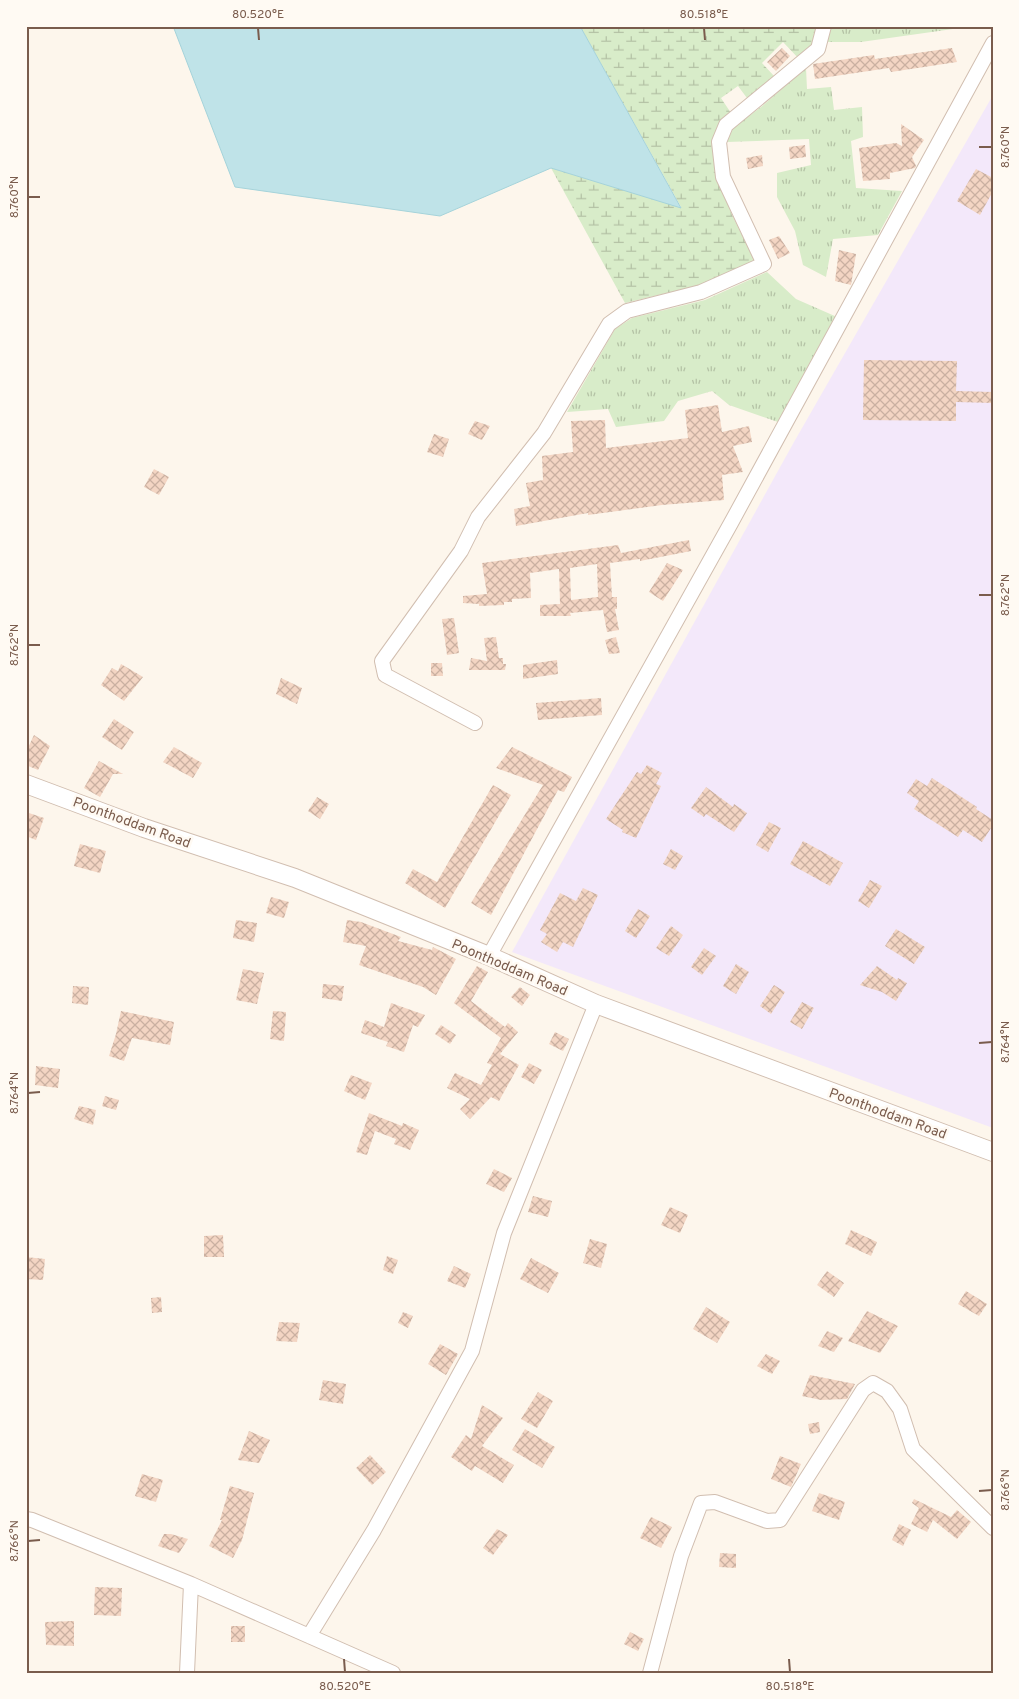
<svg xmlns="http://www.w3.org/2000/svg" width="1019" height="1699" viewBox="0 0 1019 1699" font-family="Overpass,sans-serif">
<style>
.education{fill:#f3e8fa}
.grass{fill:url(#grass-tufts)}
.wetland{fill:url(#wetland-marsh)}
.water{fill:#bfe3e8;stroke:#a5d3da}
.building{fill:url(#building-cross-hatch);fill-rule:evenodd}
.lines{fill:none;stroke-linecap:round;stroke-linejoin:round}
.minor-casing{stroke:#d1beb0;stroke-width:16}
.tertiary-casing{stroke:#d1beb0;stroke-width:20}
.minor{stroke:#fff;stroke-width:14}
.tertiary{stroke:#fff;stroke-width:18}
.ticks{fill:none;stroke:#7a5c4d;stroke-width:2}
.labels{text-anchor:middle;stroke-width:5;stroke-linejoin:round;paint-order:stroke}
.street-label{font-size:14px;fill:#7a5c4d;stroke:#fffaf3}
.neatline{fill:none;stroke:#7a5c4d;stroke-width:2}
.ticks-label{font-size:12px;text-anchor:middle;fill:#7a5c4d}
</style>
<defs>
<pattern id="grass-tufts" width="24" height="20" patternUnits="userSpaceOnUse" patternTransform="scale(1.25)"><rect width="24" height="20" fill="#d8ecc9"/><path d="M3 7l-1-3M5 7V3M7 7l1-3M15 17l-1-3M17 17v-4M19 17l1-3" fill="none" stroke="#b4c2a5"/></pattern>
<pattern id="wetland-marsh" width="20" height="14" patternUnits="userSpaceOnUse" patternTransform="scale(1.25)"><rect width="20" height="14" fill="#d8ecc9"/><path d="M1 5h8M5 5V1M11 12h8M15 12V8" fill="none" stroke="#b4c2a5"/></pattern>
<pattern id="building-cross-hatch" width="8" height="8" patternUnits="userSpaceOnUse" patternTransform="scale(1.25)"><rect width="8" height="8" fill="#f3d5c3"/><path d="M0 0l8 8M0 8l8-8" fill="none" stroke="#cab0a1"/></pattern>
</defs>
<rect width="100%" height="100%" fill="#fdf6ec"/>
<path class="education" d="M 993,95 L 993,1128 L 512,952 L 794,442 Z"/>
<path class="grass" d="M 829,26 L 974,26 L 861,42 L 825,42 Z
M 806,68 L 807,89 L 831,87 L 834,110 L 862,107 L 863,137 L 851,141 L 856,188 L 902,191 L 878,235 L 833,239 L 826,277 L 803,265 L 795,231 L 777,197 L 777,173 L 811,165 L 809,139 L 727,142 L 733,128 L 761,107 Z
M 767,272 L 796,299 L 837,317 L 778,422 L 729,405 L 712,391 L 678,401 L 664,421 L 616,427 L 608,409 L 567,412 L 615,329 L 632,318 L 705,300 Z"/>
<path class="wetland" d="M 580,26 L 818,26 L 813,47 L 800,60 L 783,42 L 762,63 L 774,76 L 747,98 L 738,86 L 721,98 L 731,113 L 718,179 L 732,215 L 755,261 L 700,285 L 625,303 L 551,168 L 681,207 Z"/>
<path class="water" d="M 173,26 L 580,26 L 681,208 L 551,168 L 440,216 L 235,187 Z"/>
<path class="building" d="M 782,48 L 790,56 L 776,71 L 767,62 Z
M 952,48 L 957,62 L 891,72 L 889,68 L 815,79 L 813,64 L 874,55 L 875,59 Z
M 901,124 L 924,140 L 912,157 L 916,166 L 915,168 L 890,173 L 890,179 L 863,181 L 859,148 L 896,143 L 902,146 Z
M 805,145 L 806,157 L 790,159 L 789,147 Z
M 762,155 L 763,166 L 748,169 L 746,158 Z
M 976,169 L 993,178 L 993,191 L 980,215 L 957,201 Z
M 779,236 L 790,253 L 778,259 L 769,240 Z
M 839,250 L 856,254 L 851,285 L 835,281 Z
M 864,360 L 957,361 L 956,391 L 993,392 L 993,403 L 956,402 L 956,421 L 863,420 Z
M 718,405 L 722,432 L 749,426 L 752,442 L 733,446 L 743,472 L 722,475 L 724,500 L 662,505 L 588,515 L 588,513 L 516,526 L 514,509 L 530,506 L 526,483 L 543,480 L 542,456 L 573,452 L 571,421 L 605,420 L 606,448 L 688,438 L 685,410 Z
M 475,421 L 490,426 L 482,440 L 468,434 Z
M 434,434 L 449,439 L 443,457 L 427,452 Z
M 154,469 L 169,477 L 159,495 L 144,487 Z
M 689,540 L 691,551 L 640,561 L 640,559 L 610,563 L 612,597 L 617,597 L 617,609 L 615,609 L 619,630 L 607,632 L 603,610 L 570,613 L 571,616 L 540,616 L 540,605 L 560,604 L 559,569 L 530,573 L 531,598 L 512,599 L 512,602 L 504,602 L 504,605 L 479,606 L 479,604 L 463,603 L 463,596 L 487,594 L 482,563 L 618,545 L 621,553 ZM 597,564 L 598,597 L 571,600 L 570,568 Z
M 667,563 L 683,570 L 663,601 L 649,592 Z
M 454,618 L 459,653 L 447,655 L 442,619 Z
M 496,637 L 499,658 L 503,658 L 503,664 L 506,664 L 505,670 L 469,670 L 471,658 L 487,661 L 484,638 Z
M 616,637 L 620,653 L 609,654 L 605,640 Z
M 557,660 L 558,674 L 523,679 L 523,665 Z
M 431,663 L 442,663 L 443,676 L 431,676 Z
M 121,664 L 143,677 L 124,701 L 101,685 L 112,668 L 118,671 Z
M 281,678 L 302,688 L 297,704 L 276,694 Z
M 601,698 L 602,715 L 538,720 L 536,703 Z
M 114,719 L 134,732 L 122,750 L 102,737 Z
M 34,735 L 50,746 L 38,770 L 26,765 L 26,752 Z
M 174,747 L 202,763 L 193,778 L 163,762 Z
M 512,747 L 572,777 L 564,792 L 558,790 L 491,915 L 471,903 L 543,785 L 496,768 Z
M 99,761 L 123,774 L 113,774 L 100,797 L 84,788 Z
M 647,765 L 662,773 L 656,784 L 661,786 L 636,838 L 622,832 L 623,830 L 606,819 L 637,772 L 641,774 Z
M 932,778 L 977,807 L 976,809 L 993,820 L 993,825 L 982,842 L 963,830 L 958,837 L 914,809 L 919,801 L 907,793 L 916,779 L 927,786 Z
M 493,785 L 511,795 L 445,908 L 405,883 L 413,869 L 437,882 Z
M 706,787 L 733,807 L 734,804 L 747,813 L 734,832 L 706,814 L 704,817 L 691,808 Z
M 317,797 L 329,804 L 320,819 L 308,811 Z
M 26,812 L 44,818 L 36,840 L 26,836 Z
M 769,822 L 781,828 L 768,852 L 756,845 Z
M 803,841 L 843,863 L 830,886 L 790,864 Z
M 80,844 L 106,851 L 100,873 L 74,866 Z
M 671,849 L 683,856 L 675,870 L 663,864 Z
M 870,880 L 882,886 L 869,908 L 858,901 Z
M 583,888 L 598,895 L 573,947 L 563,942 L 557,952 L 541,942 L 547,934 L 540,930 L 560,893 L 576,901 Z
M 271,897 L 289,902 L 284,918 L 266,913 Z
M 638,909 L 650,916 L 636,938 L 625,931 Z
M 236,920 L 257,923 L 254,942 L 233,938 Z
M 347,920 L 361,922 L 401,937 L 398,941 L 432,950 L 433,947 L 456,959 L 436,995 L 423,987 L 359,965 L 366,946 L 343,942 Z
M 671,926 L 683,935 L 669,956 L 656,948 Z
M 896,929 L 925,947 L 914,964 L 885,946 Z
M 704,948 L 716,956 L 702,975 L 691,967 Z
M 736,964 L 749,972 L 736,994 L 723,986 Z
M 477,966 L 488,972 L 471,1001 L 505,1027 L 508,1023 L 518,1032 L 500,1054 L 519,1065 L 499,1101 L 491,1097 L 470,1119 L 460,1109 L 470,1099 L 447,1088 L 455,1073 L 481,1085 L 492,1065 L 487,1063 L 501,1038 L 454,1003 Z
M 877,966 L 897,980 L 898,978 L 907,983 L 896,1001 L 882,992 L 860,985 Z
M 243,969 L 264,973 L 257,1004 L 236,1000 Z
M 323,984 L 344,986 L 342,1001 L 322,998 Z
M 774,985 L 785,992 L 771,1014 L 760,1006 Z
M 73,986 L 89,987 L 88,1005 L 72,1003 Z
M 520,987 L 530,995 L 522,1006 L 511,997 Z
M 802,1002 L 814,1008 L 802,1029 L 790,1022 Z
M 391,1003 L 425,1015 L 418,1027 L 413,1025 L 404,1052 L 386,1046 L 388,1042 L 361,1033 L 365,1020 L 384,1027 Z
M 121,1011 L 174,1022 L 170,1045 L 132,1038 L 124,1061 L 109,1056 L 116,1034 Z
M 273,1011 L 286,1012 L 284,1041 L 270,1039 Z
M 441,1025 L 456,1035 L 450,1044 L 435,1034 Z
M 555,1032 L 569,1039 L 563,1051 L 549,1044 Z
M 529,1063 L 542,1070 L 534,1084 L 521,1077 Z
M 36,1066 L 60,1069 L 58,1088 L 35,1085 Z
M 351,1075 L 372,1083 L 365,1100 L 344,1091 Z
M 105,1096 L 119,1100 L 116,1110 L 102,1106 Z
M 79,1106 L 96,1110 L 93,1125 L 74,1119 Z
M 369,1113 L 402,1126 L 403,1123 L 419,1130 L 410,1150 L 394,1144 L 396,1139 L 375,1131 L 367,1155 L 356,1152 Z
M 494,1169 L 512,1178 L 504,1192 L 486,1184 Z
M 533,1196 L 552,1201 L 548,1217 L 528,1212 Z
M 670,1207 L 688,1215 L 680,1233 L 661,1225 Z
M 851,1230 L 877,1242 L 871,1256 L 845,1244 Z
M 223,1235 L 224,1257 L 204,1257 L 204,1236 Z
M 590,1239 L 607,1244 L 601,1268 L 583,1263 Z
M 387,1256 L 398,1260 L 393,1274 L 383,1270 Z
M 26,1257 L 45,1259 L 43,1280 L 26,1279 Z
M 531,1258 L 559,1273 L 548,1293 L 520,1279 Z
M 454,1266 L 471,1274 L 465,1288 L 447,1281 Z
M 827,1271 L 844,1283 L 834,1297 L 817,1285 Z
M 966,1291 L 987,1304 L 979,1316 L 958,1304 Z
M 161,1297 L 162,1312 L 152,1313 L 151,1298 Z
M 706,1307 L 730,1322 L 717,1343 L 693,1329 Z
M 867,1311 L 898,1326 L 880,1353 L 848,1341 Z
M 403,1312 L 413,1316 L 408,1328 L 398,1323 Z
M 279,1322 L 300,1323 L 297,1342 L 276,1341 Z
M 827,1331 L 843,1338 L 834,1352 L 818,1346 Z
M 440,1344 L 458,1354 L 446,1375 L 428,1364 Z
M 766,1354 L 780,1361 L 772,1374 L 757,1366 Z
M 810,1375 L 855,1384 L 847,1399 L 821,1400 L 802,1396 Z
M 323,1380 L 346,1384 L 343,1404 L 319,1400 Z
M 538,1392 L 553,1401 L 537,1428 L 521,1419 Z
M 482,1405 L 503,1418 L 482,1446 L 514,1465 L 503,1483 L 475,1466 L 472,1471 L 451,1457 L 466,1435 L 471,1439 Z
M 819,1422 L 820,1432 L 810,1434 L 808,1424 Z
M 525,1429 L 555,1447 L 542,1468 L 512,1450 Z
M 249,1431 L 270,1440 L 259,1463 L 238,1460 Z
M 370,1455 L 386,1472 L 372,1485 L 356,1468 Z
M 780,1456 L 801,1464 L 791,1487 L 771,1479 Z
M 142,1474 L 163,1480 L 156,1502 L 135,1496 Z
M 230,1486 L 254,1493 L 242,1540 L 233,1558 L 209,1546 L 222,1520 L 220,1520 Z
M 819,1493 L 845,1502 L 839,1520 L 812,1511 Z
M 914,1499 L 951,1517 L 957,1510 L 971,1522 L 957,1539 L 933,1520 L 927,1532 L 911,1524 L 919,1508 L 912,1503 Z
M 651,1517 L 672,1527 L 661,1548 L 640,1538 Z
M 899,1524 L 911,1530 L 903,1546 L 892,1540 Z
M 497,1529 L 508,1535 L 493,1555 L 483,1548 Z
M 164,1534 L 171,1534 L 188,1539 L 179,1553 L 158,1546 Z
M 720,1553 L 736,1554 L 736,1568 L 719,1567 Z
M 95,1587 L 122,1588 L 121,1616 L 94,1615 Z
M 74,1621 L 74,1646 L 46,1645 L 45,1622 Z
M 231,1626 L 245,1626 L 245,1642 L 231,1642 Z
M 630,1632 L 644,1639 L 638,1651 L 624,1644 Z"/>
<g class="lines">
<g class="minor-casing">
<path id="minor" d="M 475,723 L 385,675 L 382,661 L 461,551 L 478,517 L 544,433 L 609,324 L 627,311 L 701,292 L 764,264 L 723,177 L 719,142 L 726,125 L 818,49 L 824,26
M 489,956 L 731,523 L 993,43
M 26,1519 L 32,1520 L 191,1584 L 393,1673
M 309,1636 L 374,1530 L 472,1351 L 504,1233 L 596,1004
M 187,1673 L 191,1584
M 650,1673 L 681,1556 L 701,1503 L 715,1502 L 767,1521 L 780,1520 L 863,1390 L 873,1383 L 887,1391 L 900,1409 L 913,1449 L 993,1528"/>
</g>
<g class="tertiary-casing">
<path id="tertiary" d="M 26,784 L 144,828 L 295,878 L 489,956 L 596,1004 L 993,1152"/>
</g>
<use href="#minor" class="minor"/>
<use href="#tertiary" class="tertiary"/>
</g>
<path class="ticks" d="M 258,28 L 259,40M 704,28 L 705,40M 979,147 L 992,147M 28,197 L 40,197M 979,595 L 992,595M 28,645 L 40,645M 979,1043 L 992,1042M 28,1093 L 40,1092M 979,1491 L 992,1490M 28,1541 L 40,1540M 344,1659 L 345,1672M 789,1659 L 790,1672"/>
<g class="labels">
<g class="street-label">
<text transform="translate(132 822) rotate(20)" y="5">Poonthoddam Road</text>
<text transform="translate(510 967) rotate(23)" y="5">Poonthoddam Road</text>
<text transform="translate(888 1113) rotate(20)" y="5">Poonthoddam Road</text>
</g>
</g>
<rect width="1019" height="1699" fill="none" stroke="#fffaf3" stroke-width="55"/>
<rect x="28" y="28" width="964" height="1644" class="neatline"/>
<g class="ticks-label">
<text x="258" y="18">80.520°E</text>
<text x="704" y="18">80.518°E</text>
<text transform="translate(1005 147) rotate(-90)" y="4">8.760°N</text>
<text transform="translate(14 197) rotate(-90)" y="4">8.760°N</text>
<text transform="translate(1005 595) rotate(-90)" y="4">8.762°N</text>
<text transform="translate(14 645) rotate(-90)" y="4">8.762°N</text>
<text transform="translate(1005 1042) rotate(-90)" y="4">8.764°N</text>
<text transform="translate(14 1093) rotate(-90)" y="4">8.764°N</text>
<text transform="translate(1005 1490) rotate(-90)" y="4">8.766°N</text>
<text transform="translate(14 1541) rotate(-90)" y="4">8.766°N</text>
<text x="345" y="1690">80.520°E</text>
<text x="790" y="1690">80.518°E</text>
</g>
</svg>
